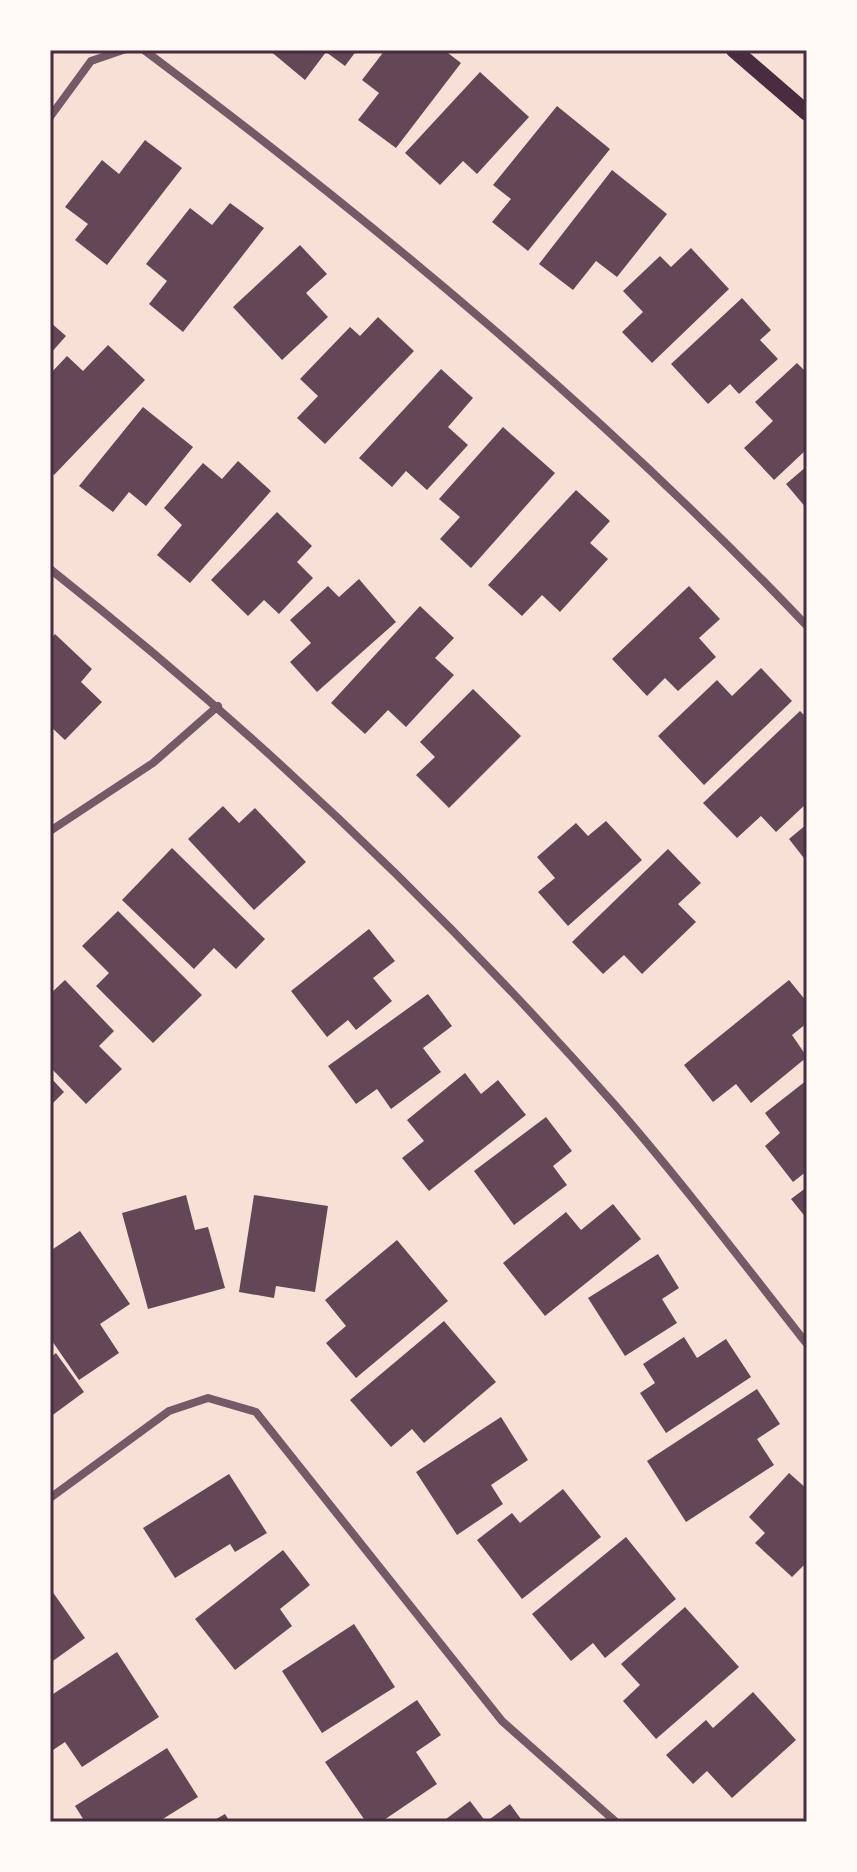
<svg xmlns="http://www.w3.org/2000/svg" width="857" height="1872" viewBox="0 0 857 1872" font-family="Jost,sans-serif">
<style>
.building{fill:#644757}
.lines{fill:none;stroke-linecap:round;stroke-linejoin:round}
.minor{stroke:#755966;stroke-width:8}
.secondary{stroke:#4a2c40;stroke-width:16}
.neatline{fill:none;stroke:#4a2c40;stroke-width:3}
</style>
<rect width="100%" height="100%" fill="#f7e1d7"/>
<path class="building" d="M 269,50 L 357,50 L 345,66 L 326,52 L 305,80 Z
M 385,50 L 444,50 L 461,63 L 396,148 L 358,120 L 379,93 L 362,80 Z
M 480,72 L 529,117 L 477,174 L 463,161 L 440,185 L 405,153 Z
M 557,106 L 610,149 L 528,251 L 492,222 L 511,199 L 493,185 Z
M 145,140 L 182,168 L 107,265 L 75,240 L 88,224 L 65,207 L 102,160 L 119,174 Z
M 612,170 L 667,214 L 617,277 L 596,261 L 573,290 L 539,264 Z
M 230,203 L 264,228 L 183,332 L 149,304 L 167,281 L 146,264 L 190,208 L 212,225 Z
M 300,245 L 327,274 L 306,293 L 328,317 L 282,360 L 233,307 Z
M 691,248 L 729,289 L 652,363 L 622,332 L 643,312 L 623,291 L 660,256 L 671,267 Z
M 742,298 L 771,330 L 760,340 L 778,359 L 739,394 L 730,384 L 708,404 L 671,364 Z
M 378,317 L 414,351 L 325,444 L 297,418 L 318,396 L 300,379 L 350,327 L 360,336 Z
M 50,322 L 66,336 L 50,354 Z
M 108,345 L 145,380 L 54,475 L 50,471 L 50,374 L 67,356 L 83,371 Z
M 797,363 L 807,373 L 807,449 L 774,480 L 744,448 L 773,421 L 755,402 Z
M 441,369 L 473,398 L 448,427 L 468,445 L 427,490 L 406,471 L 392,487 L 359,458 Z
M 143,407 L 193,447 L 146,506 L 129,492 L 113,512 L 79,486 Z
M 503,427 L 555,473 L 471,568 L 440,539 L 460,517 L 439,499 Z
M 238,461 L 271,491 L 190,583 L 157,555 L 182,525 L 164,508 L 203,463 L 222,479 Z
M 807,466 L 807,509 L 786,484 Z
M 576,490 L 610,521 L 590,543 L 608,559 L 560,612 L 542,595 L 522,616 L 488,585 Z
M 277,512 L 312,546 L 297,562 L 313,578 L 279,614 L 264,600 L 248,616 L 211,580 Z
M 359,579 L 396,622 L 317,692 L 290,662 L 311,643 L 290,620 L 328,586 L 339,597 Z
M 689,586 L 720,619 L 699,638 L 716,657 L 678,691 L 665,678 L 647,696 L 612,659 Z
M 420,606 L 454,638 L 435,658 L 454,675 L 406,727 L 388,710 L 365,734 L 331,703 Z
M 55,634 L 92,669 L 81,682 L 102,702 L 65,740 L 50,726 L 50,639 Z
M 761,668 L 792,701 L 704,785 L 658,736 L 717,680 L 732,696 Z
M 473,689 L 521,736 L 449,808 L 416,775 L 435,757 L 420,742 Z
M 800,711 L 807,718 L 807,803 L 776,832 L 761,816 L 737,838 L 703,803 Z
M 223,806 L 239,823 L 255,808 L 306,862 L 254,910 L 188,839 Z
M 606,821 L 642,860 L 568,926 L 538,892 L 555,878 L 537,857 L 576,823 L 588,836 Z
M 807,824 L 807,862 L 789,839 Z
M 172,848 L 265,939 L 236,969 L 214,948 L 194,969 L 122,900 Z
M 668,849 L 701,883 L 678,904 L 696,922 L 642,974 L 624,955 L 603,974 L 572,942 Z
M 118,911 L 202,995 L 153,1043 L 96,986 L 109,973 L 82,946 Z
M 369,929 L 395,961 L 373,978 L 392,1001 L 356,1030 L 348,1020 L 327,1037 L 291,991 Z
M 65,980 L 114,1031 L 99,1046 L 122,1069 L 86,1104 L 50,1067 L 50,994 Z
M 789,980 L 807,1002 L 807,1023 L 792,1035 L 807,1057 L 751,1103 L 736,1084 L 713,1102 L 684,1065 Z
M 428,994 L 452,1026 L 423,1048 L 441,1072 L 391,1109 L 377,1089 L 356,1104 L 328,1066 Z
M 465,1073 L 481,1094 L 498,1080 L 526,1115 L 429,1191 L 402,1158 L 424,1141 L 407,1120 Z
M 50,1077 L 64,1092 L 50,1106 Z
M 807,1080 L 807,1171 L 793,1182 L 765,1146 L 780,1133 L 765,1113 Z
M 546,1117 L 572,1151 L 553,1166 L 567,1185 L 514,1225 L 474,1171 Z
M 807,1187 L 807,1219 L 791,1199 Z
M 186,1195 L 195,1230 L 208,1227 L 225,1288 L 148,1309 L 122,1213 Z
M 254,1195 L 328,1206 L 315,1292 L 276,1286 L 274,1298 L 239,1292 Z
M 613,1204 L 641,1239 L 545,1316 L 503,1263 L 566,1212 L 581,1230 Z
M 80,1231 L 130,1304 L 100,1324 L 119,1353 L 79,1380 L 50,1338 L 50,1251 Z
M 397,1240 L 448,1301 L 356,1378 L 326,1343 L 346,1326 L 325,1300 Z
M 658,1254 L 679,1288 L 662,1299 L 677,1323 L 625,1356 L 588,1298 Z
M 444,1321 L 496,1382 L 424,1443 L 412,1429 L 391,1447 L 350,1400 Z
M 684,1337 L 697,1358 L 726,1339 L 751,1377 L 666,1433 L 640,1393 L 655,1383 L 643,1364 Z
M 56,1353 L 84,1392 L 50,1417 L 50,1358 Z
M 757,1389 L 780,1424 L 757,1439 L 774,1465 L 686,1522 L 647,1461 Z
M 501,1417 L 528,1460 L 491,1485 L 503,1504 L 457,1535 L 416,1472 Z
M 789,1473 L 807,1489 L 807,1562 L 792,1577 L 755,1543 L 765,1533 L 749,1517 Z
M 229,1474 L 267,1533 L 235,1552 L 230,1544 L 175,1578 L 143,1528 Z
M 563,1489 L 601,1537 L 522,1599 L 477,1540 L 512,1513 L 520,1523 Z
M 626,1537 L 676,1599 L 605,1658 L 593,1643 L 571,1661 L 532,1614 Z
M 283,1550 L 310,1585 L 280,1609 L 292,1626 L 235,1670 L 195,1619 Z
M 52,1591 L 85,1638 L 50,1663 L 50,1592 Z
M 685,1607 L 739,1667 L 656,1739 L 623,1701 L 640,1685 L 621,1664 Z
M 354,1624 L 395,1687 L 322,1733 L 282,1671 Z
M 117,1652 L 159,1717 L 82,1767 L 65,1742 L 50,1752 L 50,1696 Z
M 753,1692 L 796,1740 L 732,1798 L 707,1771 L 693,1784 L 666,1755 L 706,1720 L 713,1728 Z
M 417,1700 L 441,1735 L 416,1752 L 437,1784 L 381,1822 L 366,1822 L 325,1762 Z
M 167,1748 L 198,1797 L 158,1822 L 85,1822 L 75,1806 Z
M 470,1801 L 486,1822 L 442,1822 Z
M 510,1804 L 523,1822 L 486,1822 Z
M 225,1814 L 230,1822 L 211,1822 Z"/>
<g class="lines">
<path class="minor" d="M 144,50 C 379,226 605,414 807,626
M 50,117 L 91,61 L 123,50
M 50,569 C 254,730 442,909 614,1104 C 681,1181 744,1264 807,1344
M 50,831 L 153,763 L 218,706
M 50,1498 L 169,1411 L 208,1398 L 256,1412 L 502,1721 L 616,1822"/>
<path class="secondary" d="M 734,50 L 807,113"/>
</g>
<rect width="857" height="1872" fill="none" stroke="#fffaf5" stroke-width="104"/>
<rect x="52" y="52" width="753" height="1768" class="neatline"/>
</svg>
